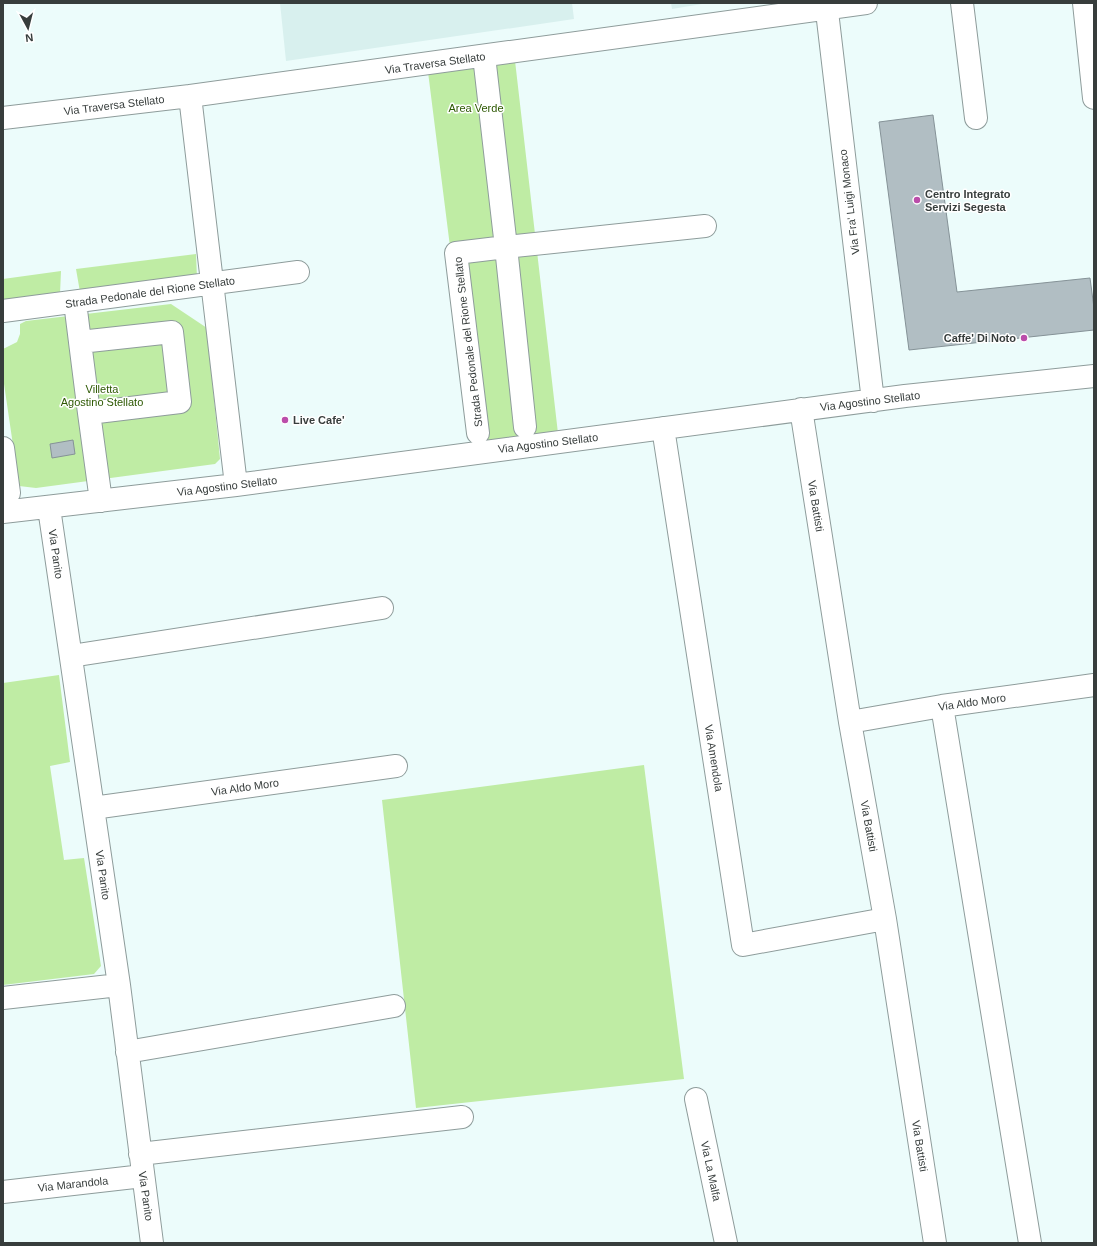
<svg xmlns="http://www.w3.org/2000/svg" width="1097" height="1246" viewBox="0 0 1097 1246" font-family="Arial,sans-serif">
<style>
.built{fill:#d8f0ee}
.green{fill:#bfeca4}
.building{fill:#b1bec3;stroke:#859297}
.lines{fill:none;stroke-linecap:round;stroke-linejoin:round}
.minor-casing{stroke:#8e9c9b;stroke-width:24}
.minor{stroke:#fff;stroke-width:22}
.poi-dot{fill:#bb4daa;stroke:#fff;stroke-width:1.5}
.labels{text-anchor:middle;stroke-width:3;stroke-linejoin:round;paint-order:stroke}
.street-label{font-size:11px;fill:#373d3c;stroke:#fff}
.park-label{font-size:11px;fill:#2d5802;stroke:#fff}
.poi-label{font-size:11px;font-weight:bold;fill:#373d3c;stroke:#fff;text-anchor:start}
</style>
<rect width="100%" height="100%" fill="#ecfcfb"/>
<path class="built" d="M 280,3 L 572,3 L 574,19 L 286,61 Z
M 671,3 L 708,3 L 672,9 Z"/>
<path class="green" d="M 514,52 L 559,442 L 476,453 L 427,64 Z
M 196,254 L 197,278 L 80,292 L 76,269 Z
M 61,271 L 60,294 L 3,306 L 3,279 Z
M 171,304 L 207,328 L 220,459 L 215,464 L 36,488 L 19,486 L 3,377 L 3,349 L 17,342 L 20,334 L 20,324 L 26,321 Z
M 59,675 L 70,762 L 50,766 L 64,860 L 84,858 L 101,966 L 94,974 L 3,985 L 3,683 Z
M 644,765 L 684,1079 L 416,1108 L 382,800 Z"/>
<path class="building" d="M 933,115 L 957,292 L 1090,278 L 1094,308 L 1094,330 L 909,350 L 879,122 Z
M 73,440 L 75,454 L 52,458 L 50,444 Z"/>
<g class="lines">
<g class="minor-casing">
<path id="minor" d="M 826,3 L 873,401
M 962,3 L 976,118
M 1084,3 L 1094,98
M 484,56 L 506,247 L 705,226
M 190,96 L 236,485
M 3,118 L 190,96 L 866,3
M 75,302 L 80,342 L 172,332 L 180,402 L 89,413 L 101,501
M 3,311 L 298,272
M 80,342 L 89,413
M 801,409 L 850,722 L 885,919 L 935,1243
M 663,428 L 743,945 L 885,919
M 478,433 L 456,253 L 506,247 L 525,427
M 3,448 L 9,493
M 49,508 L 119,985 L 152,1243
M 3,512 L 236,485 L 905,396 L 1094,376
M 71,656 L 382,608
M 942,706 L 1030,1243
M 850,722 L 942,706 L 1094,685
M 93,808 L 396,766
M 3,998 L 119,985
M 127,1052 L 394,1006
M 696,1099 L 726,1243
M 140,1154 L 462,1117
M 3,1192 L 143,1176"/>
</g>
<use href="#minor" class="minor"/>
</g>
<g class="poi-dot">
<circle cx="917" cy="200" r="4"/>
<circle cx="1024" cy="338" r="4"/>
<circle cx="285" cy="420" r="4"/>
</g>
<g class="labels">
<g class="street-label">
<text transform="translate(435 63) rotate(-8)" y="4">Via Traversa Stellato</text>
<text transform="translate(114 105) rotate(-7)" y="4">Via Traversa Stellato</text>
<text transform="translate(849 202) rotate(-97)" y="4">Via Fra' Luigi Monaco</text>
<text transform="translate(150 292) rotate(-8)" y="4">Strada Pedonale del Rione Stellato</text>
<text transform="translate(468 342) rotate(-97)" y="4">Strada Pedonale del Rione Stellato</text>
<text transform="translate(870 401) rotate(-7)" y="4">Via Agostino Stellato</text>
<text transform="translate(548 443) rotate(-7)" y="4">Via Agostino Stellato</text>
<text transform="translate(227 486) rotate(-7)" y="4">Via Agostino Stellato</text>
<text transform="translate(816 506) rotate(81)" y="4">Via Battisti</text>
<text transform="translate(56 554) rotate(82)" y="4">Via Panito</text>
<text transform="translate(972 702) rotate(-8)" y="4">Via Aldo Moro</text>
<text transform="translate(714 758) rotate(81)" y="4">Via Amendola</text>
<text transform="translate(245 787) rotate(-8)" y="4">Via Aldo Moro</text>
<text transform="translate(869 826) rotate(80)" y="4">Via Battisti</text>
<text transform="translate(103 875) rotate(82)" y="4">Via Panito</text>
<text transform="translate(920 1146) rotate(81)" y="4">Via Battisti</text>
<text transform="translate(711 1171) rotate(78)" y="4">Via La Malfa</text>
<text transform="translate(73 1184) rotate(-6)" y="4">Via Marandola</text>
<text transform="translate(146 1196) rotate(82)" y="4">Via Panito</text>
</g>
<g class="park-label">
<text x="476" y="112">Area Verde</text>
<text x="102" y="393">Villetta<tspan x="102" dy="13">Agostino Stellato</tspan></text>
</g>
<g class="poi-label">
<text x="925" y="198">Centro Integrato<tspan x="925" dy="13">Servizi Segesta</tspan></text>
<text x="1016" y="342" text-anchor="end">Caffe' Di Noto</text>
<text x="293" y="424">Live Cafe'</text>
</g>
</g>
<rect width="1097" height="1246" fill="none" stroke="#373d3c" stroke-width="8"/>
<g transform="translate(28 28) rotate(173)" stroke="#ffffff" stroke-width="3" paint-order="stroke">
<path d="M0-3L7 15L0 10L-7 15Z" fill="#373d3c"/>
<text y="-6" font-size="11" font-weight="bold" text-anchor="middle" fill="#373d3c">N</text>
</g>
</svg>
